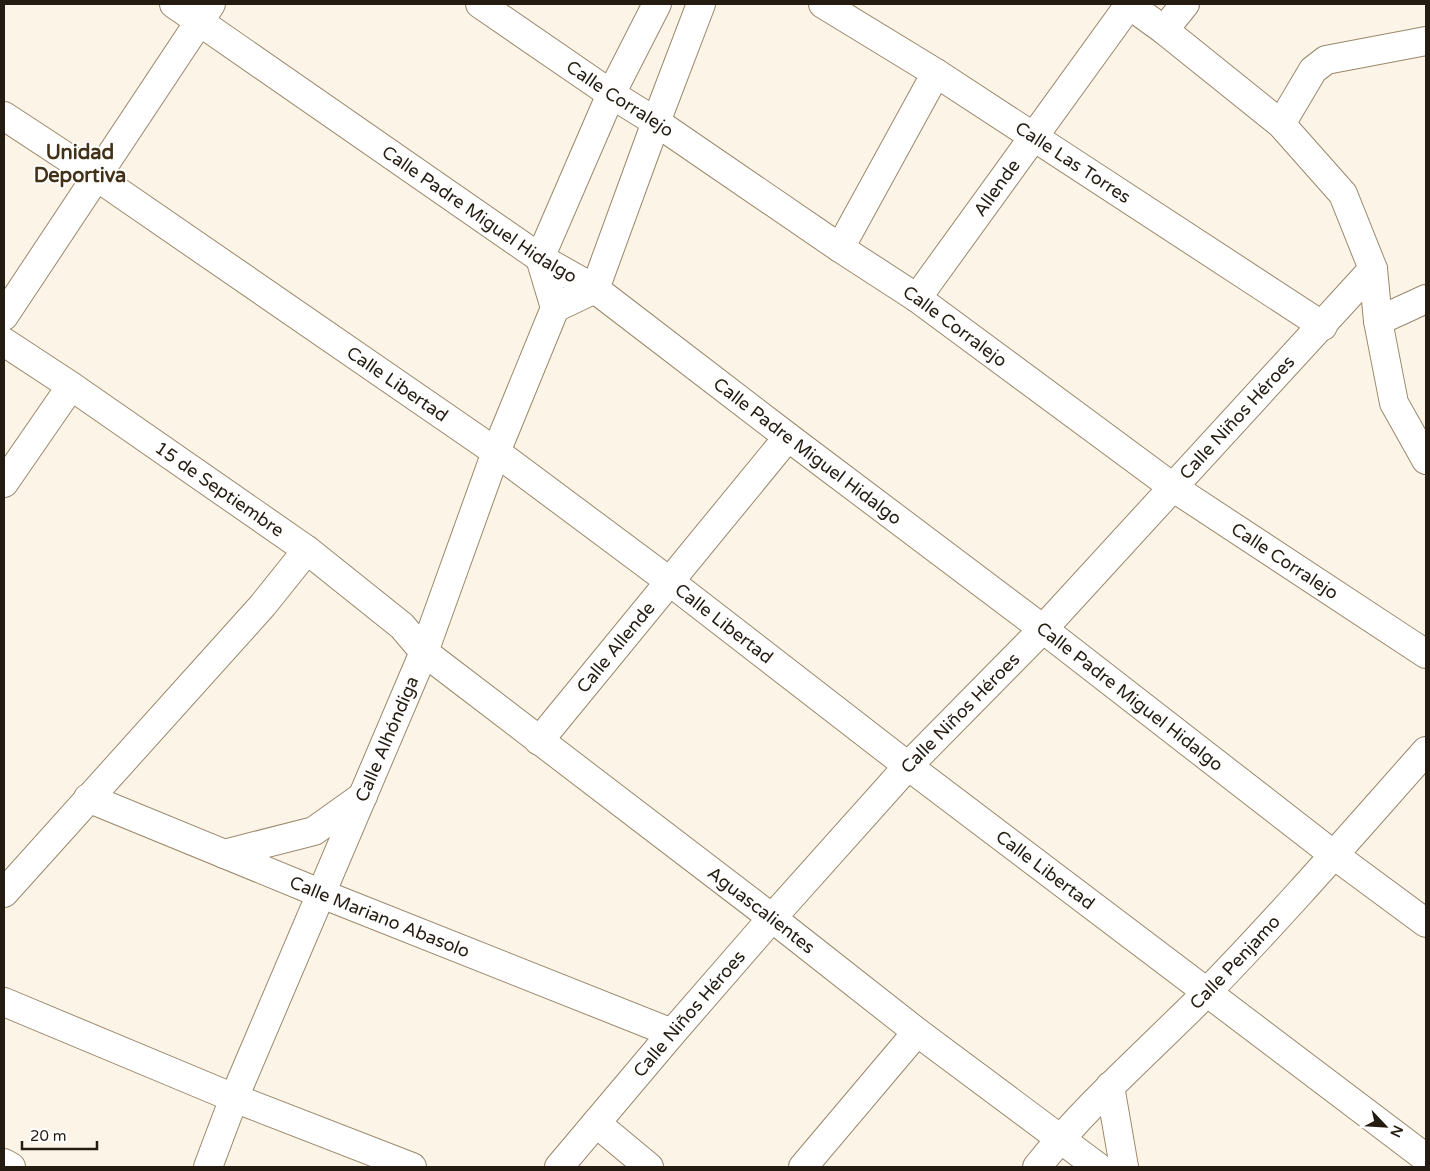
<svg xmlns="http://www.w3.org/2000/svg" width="1430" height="1171" viewBox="0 0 1430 1171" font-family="'Varela Round',sans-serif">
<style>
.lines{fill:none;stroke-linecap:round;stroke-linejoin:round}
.street-casing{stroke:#9b886b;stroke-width:30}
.street{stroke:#fff;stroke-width:28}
.labels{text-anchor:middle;stroke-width:4;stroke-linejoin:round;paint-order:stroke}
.street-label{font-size:18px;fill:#241c11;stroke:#fff}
.quarter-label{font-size:20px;font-weight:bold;fill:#423117;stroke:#fff}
</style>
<rect width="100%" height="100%" fill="#fcf4e7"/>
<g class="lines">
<g class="street-casing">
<g id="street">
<path id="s1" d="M 174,4 L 540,258 L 595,289 L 788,437 L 1043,629 L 1334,855 L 1426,923"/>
<path id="s2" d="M 480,4 L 611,94 L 656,122 L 840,248 L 917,298 L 1174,488 L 1426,654"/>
<path id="s3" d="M 823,4 L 936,73 L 1323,326"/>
<path d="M 1128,4 L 1164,30 L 1281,124 L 1343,194 L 1373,269 L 1378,321 L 1394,403 L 1426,460"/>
<path d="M 1164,30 L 1185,4"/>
<path id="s4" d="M 4,116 L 97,177 L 496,452 L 669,581 L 908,766 L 1426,1158"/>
<path d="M 1281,124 L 1313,70 L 1326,60 L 1426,41"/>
<path d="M 840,248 L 936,73"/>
<path id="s5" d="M 917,298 L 1129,5"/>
<path d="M 555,308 L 595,289 L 656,122 L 701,4"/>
<path d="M 4,316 L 211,4"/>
<path d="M 1378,321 L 1426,299"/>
<path id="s6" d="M 4,342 L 71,386 L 307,550 L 402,626 L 424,652 L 772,918 L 917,1032 L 1098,1167"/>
<path d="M 4,483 L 71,386"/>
<path id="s7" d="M 539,741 L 788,437"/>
<path id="s8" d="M 88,798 L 322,894 L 672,1033"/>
<path d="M 224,854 L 314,831 L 363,796"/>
<path d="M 4,893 L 263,605 L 307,550"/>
<path d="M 4,1002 L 234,1098 L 412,1167"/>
<path d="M 1110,1086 L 1124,1167"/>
<path d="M 596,1123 L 649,1167"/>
<path d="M 4,1163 L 11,1167"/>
<path id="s9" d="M 208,1167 L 234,1098 L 424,652 L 496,452 L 555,308 L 540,258 L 611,94 L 657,4"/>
<path id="s10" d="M 559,1167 L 672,1033 L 772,918 L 908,766 L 1043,629 L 1373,269"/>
<path d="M 803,1167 L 917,1032"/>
<path id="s11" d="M 1037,1167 C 1088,1103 1150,1050 1208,991 C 1283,914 1354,832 1426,751"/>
</g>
</g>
<use href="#street" class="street"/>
</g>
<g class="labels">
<g class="street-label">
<text dy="6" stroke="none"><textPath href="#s2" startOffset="169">Calle Corralejo</textPath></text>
<text dy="6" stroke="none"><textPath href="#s3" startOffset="296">Calle Las Torres</textPath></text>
<text dy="6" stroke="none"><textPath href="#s5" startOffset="136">Allende</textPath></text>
<text dy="6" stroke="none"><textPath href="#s1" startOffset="371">Calle Padre Miguel Hidalgo</textPath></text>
<text dy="6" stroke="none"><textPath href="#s2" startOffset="574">Calle Corralejo</textPath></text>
<text dy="6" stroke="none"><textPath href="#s4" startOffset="476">Calle Libertad</textPath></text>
<text dy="6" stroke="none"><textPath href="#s10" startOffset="1011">Calle Niños Héroes</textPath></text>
<text dy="6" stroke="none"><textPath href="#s1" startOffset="776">Calle Padre Miguel Hidalgo</textPath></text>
<text dy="6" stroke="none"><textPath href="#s6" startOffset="261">15 de Septiembre</textPath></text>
<text dy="6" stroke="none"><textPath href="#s2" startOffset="979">Calle Corralejo</textPath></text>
<text dy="6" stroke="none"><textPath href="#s4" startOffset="881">Calle Libertad</textPath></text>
<text dy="6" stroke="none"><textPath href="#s7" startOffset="121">Calle Allende</textPath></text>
<text dy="6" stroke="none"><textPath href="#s1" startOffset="1181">Calle Padre Miguel Hidalgo</textPath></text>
<text dy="6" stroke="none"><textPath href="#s10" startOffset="606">Calle Niños Héroes</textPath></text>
<text dy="6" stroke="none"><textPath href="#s9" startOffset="464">Calle Alhóndiga</textPath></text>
<text dy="6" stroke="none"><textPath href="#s4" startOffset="1286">Calle Libertad</textPath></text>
<text dy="6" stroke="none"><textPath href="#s6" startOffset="948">Aguascalientes</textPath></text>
<text dy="6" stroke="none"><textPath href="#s8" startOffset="315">Calle Mariano Abasolo</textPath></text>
<text dy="6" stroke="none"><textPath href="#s11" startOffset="285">Calle Penjamo</textPath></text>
<text dy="6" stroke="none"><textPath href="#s10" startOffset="201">Calle Niños Héroes</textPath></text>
</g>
<g class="quarter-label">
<text x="80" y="159">Unidad<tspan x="80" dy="23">Deportiva</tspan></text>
</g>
</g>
<rect width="1430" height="1171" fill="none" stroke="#241c11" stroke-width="10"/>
<g transform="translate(1385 1126) rotate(115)" stroke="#ffffff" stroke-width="4" paint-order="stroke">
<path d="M0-4L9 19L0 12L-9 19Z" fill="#241c11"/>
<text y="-8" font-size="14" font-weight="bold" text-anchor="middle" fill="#241c11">N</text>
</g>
<path d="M22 1141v8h75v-8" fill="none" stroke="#241c11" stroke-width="2.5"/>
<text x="30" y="1141" font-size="15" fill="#241c11" stroke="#ffffff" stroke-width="4" paint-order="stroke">20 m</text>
</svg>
